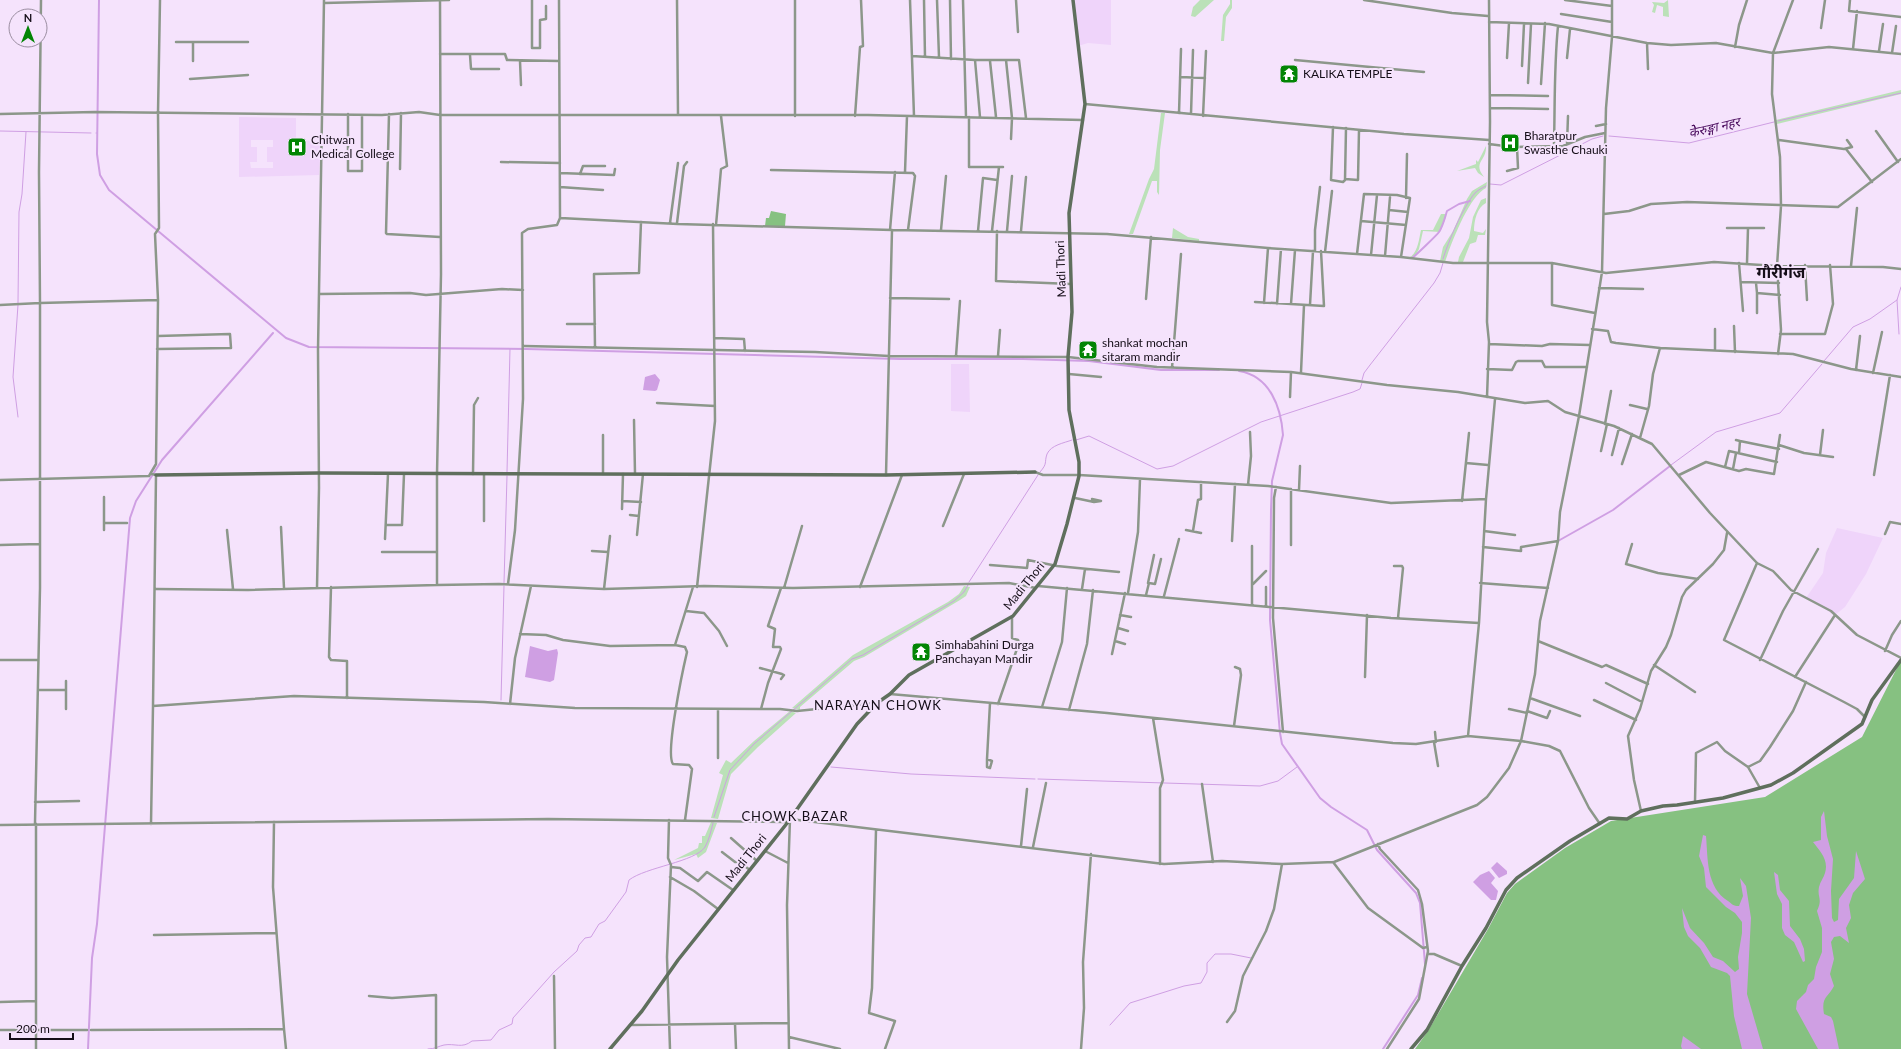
<svg xmlns="http://www.w3.org/2000/svg" width="1901" height="1049" viewBox="0 0 1901 1049" font-family="Lato,'Noto Sans Devanagari',sans-serif">
<style>
.built{fill:#efd4fa;fill-rule:evenodd}
.green{fill:#bbe1b8}
.forest{fill:#86c181}
.water{fill:#cf9fe3}
.lines{fill:none;stroke-linecap:round;stroke-linejoin:round}
.stream{stroke:#cf9fe3;stroke-width:1}
.canal{stroke:#cf9fe3;stroke-width:2}
.street{stroke:#8c978a;stroke-width:2.5}
.secondary{stroke:#5f6f5d;stroke-width:3.5}
.labels{text-anchor:middle;stroke-width:4;stroke-linejoin:round;paint-order:stroke}
.poi-label{font-size:12px;fill:#150e18;stroke:#f5e3fc;text-anchor:start}
.street-label{font-size:12px;fill:#150e18;stroke:#f5e3fc}
.water-label{font-size:13px;font-style:italic;fill:#48095c;stroke:#f5e3fc}
.neighbourhood-label{font-size:13px;letter-spacing:1px;fill:#150e18;stroke:#f5e3fc}
.district-label{font-size:16px;font-weight:bold;fill:#150e18;stroke:#f5e3fc}
</style>
<rect width="100%" height="100%" fill="#f5e3fc"/>
<path class="built" d="M 1075,0 L 1111,0 L 1111,45 L 1088,43 L 1078,46 Z
M 239,117 L 296,118 L 296,140 L 321,141 L 319,175 L 239,177 ZM 251,140 L 273,140 L 273,147 L 267,147 L 267,162 L 273,162 L 273,168 L 251,168 L 250,162 L 257,162 L 257,147 L 251,147 Z
M 951,364 L 969,364 L 970,412 L 951,411 Z
M 1837,528 L 1883,538 L 1866,574 L 1845,607 L 1835,615 L 1806,598 L 1823,573 L 1826,553 Z"/>
<path class="green" d="M 1200,0 L 1214,0 L 1195,17 L 1191,16 L 1193,7 Z
M 1230,0 L 1232,0 L 1232,8 L 1226,17 L 1224,41 L 1221,41 L 1223,15 L 1230,4 Z
M 1668,0 L 1669,17 L 1663,16 L 1663,7 L 1657,5 L 1655,13 L 1652,12 L 1654,5 L 1652,2 L 1664,3 Z
M 1901,90 L 1901,94 L 1777,124 L 1776,120 Z
M 1161,113 L 1165,113 L 1160,150 L 1159,195 L 1157,192 L 1157,181 L 1152,181 L 1133,234 L 1129,234 L 1149,179 L 1154,169 Z
M 1486,146 C 1487,161 1472,162 1484,177 L 1478,173 L 1475,168 L 1457,171 L 1476,164 L 1476,160 L 1478,162 Z
M 1487,182 L 1486,188 C 1469,196 1451,244 1445,262 L 1440,261 L 1443,247 L 1453,231 L 1467,199 L 1472,191 Z
M 1486,198 L 1486,203 C 1477,207 1474,221 1474,231 L 1483,233 L 1486,229 L 1485,235 L 1478,235 L 1476,242 L 1470,244 L 1463,262 L 1458,262 L 1459,257 L 1469,238 L 1473,217 L 1481,200 Z
M 1441,214 L 1445,214 L 1446,217 L 1440,232 L 1423,231 L 1419,249 L 1414,258 L 1410,257 C 1418,252 1419,239 1421,230 L 1433,230 Z
M 1173,228 L 1188,237 L 1199,239 L 1199,241 L 1172,238 Z
M 964,586 L 970,587 L 966,596 L 960,600 L 864,657 L 854,661 L 800,707 L 800,710 L 792,708 L 853,655 L 948,602 L 959,594 Z
M 790,711 L 796,713 L 758,747 L 731,774 L 718,819 L 711,818 L 723,775 L 719,773 L 726,760 L 731,763 L 754,741 Z
M 711,822 L 717,823 L 706,852 L 698,858 L 696,854 L 674,860 L 698,848 L 699,843 L 702,843 L 702,836 L 705,836 Z"/>
<path class="forest" d="M 771,211 L 786,214 L 785,226 L 765,226 L 766,218 L 769,218 Z
M 1901,660 L 1901,1049 L 1415,1049 L 1428,1031 L 1488,929 L 1507,893 L 1515,884 L 1565,848 L 1611,821 L 1765,797 L 1862,737 Z"/>
<path class="water" d="M 655,374 L 660,380 L 657,390 L 655,391 L 643,390 L 645,377 Z
M 530,646 L 548,651 L 557,649 L 558,653 L 554,680 L 550,682 L 525,677 Z
M 1824,811 L 1827,836 L 1833,859 L 1831,891 L 1832,918 L 1834,922 L 1838,920 L 1839,899 L 1854,878 L 1856,851 L 1865,879 L 1853,893 L 1849,905 L 1851,918 L 1846,928 L 1849,943 L 1840,936 L 1834,937 L 1831,942 L 1834,959 L 1830,974 L 1834,986 C 1828,998 1821,996 1824,1014 L 1831,1017 L 1833,1021 L 1839,1049 L 1818,1049 L 1796,1009 L 1797,1001 L 1806,992 L 1808,985 L 1814,979 L 1816,967 L 1822,952 L 1822,928 L 1817,911 C 1823,898 1817,898 1819,887 C 1820,882 1824,877 1825,873 C 1829,860 1820,851 1813,842 L 1821,840 L 1821,817 Z
M 1703,835 L 1706,836 C 1708,859 1706,887 1728,901 C 1732,904 1733,906 1739,906 L 1743,896 L 1740,878 L 1746,886 L 1751,918 L 1747,994 L 1763,1049 L 1742,1049 L 1734,1016 L 1730,976 L 1727,973 L 1711,967 L 1700,948 L 1688,936 L 1684,927 L 1682,908 L 1690,928 L 1704,943 L 1713,957 L 1723,961 L 1735,972 L 1739,969 L 1738,957 L 1742,933 L 1742,922 L 1735,913 L 1726,907 L 1706,887 L 1704,868 L 1699,856 Z
M 1497,862 L 1507,871 L 1507,874 L 1499,878 L 1491,868 Z
M 1489,871 L 1495,878 L 1491,883 L 1498,891 L 1496,900 L 1491,900 L 1473,882 L 1480,875 Z
M 1774,872 L 1778,875 L 1780,890 L 1789,901 L 1790,926 L 1800,939 L 1804,949 L 1805,961 L 1803,962 L 1794,942 L 1785,935 L 1782,928 L 1782,904 L 1777,894 Z
M 1683,1036 L 1701,1049 L 1682,1049 L 1681,1046 Z"/>
<g class="lines">
<path class="stream" d="M 1778,121 L 1901,93
M 0,131 L 91,133
M 96,133 L 97,133
M 1609,136 L 1689,143 L 1774,122
M 1490,184 L 1501,185 L 1592,139 L 1603,136
M 1443,259 C 1448,242 1463,207 1475,193 C 1478,190 1482,188 1486,186
M 18,303 L 19,212 L 22,194 L 26,132
M 18,305 L 13,377 L 18,417
M 1899,334 L 1897,300 L 1901,287
M 1824,361 L 1853,327 L 1870,319 L 1897,300
M 1362,380 L 1364,373 L 1370,365 L 1434,283 L 1440,273 L 1443,263
M 1076,440 L 1089,436 L 1157,469 L 1173,466 L 1261,422 L 1353,392 L 1360,389 L 1362,383
M 1671,465 L 1716,432 L 1780,413 L 1822,364
M 507,472 L 510,349
M 1040,472 C 1048,463 1044,463 1047,454 C 1051,445 1064,443 1072,440
M 969,582 L 1038,475
M 504,583 L 507,476
M 501,700 L 504,586
M 831,767 L 911,774 L 1035,779
M 1038,779 L 1260,786 L 1278,781 L 1297,767
M 714,817 L 730,770 L 754,744 L 852,659 L 863,655 L 954,601 L 964,592 L 968,585
M 1110,1025 L 1130,1003 L 1184,986 L 1201,983 L 1207,972 L 1207,963 L 1215,954 L 1231,954 L 1251,958
M 428,1049 C 435,1049 439,1046 444,1045 C 455,1043 462,1049 472,1041 L 491,1040 L 499,1030 L 512,1024 L 513,1018 L 554,972 L 577,951 L 579,945 L 585,938 L 591,937 L 599,924 L 605,921 L 626,892 L 629,880 C 646,867 695,862 705,847 C 709,840 711,831 713,823"/>
<path class="canal" d="M 99,0 L 97,154 L 100,175 L 109,190 L 286,338 L 309,347 L 527,349 L 900,359 L 1023,359 L 1089,361 L 1161,370 L 1219,370
M 1412,258 C 1414,257 1437,235 1439,232 C 1443,226 1445,217 1447,211 L 1459,204 L 1470,201
M 1239,371 C 1270,376 1281,407 1283,435 L 1272,481 L 1271,510 L 1270,620 L 1280,733 L 1282,744 L 1320,798 L 1331,807 L 1367,830 L 1377,850 L 1416,893 L 1420,903 L 1425,964
M 1558,541 L 1613,510 L 1670,466
M 88,1049 L 92,958 L 97,924 L 130,518 L 136,501 L 162,460 L 273,333
M 1383,1049 L 1418,995 L 1422,978"/>
<path class="street" d="M 440,0 L 441,274 L 437,474 L 437,585 L 499,584 L 604,589 L 704,586 L 793,588 L 1009,583 L 1036,588
M 532,0 L 532,48 L 540,48 L 540,20 L 546,19 L 546,6
M 559,0 L 560,218 L 678,224 L 892,230 L 886,475
M 677,0 L 678,115
M 795,0 L 795,116
M 910,0 L 914,116
M 924,0 L 925,57
M 937,0 L 939,57
M 950,0 L 951,59
M 963,0 L 966,117
M 1016,0 L 1018,32
M 1364,0 L 1452,13 L 1488,16
M 1565,0 L 1612,6
M 1850,0 L 1849,11 L 1901,17
M 324,3 L 449,0
M 1561,14 L 1612,22
M 1489,22 L 1549,24 L 1647,43 L 1671,45 L 1716,43 L 1773,53 L 1829,47 L 1901,54
M 1821,28 L 1825,0
M 176,42 L 248,42
M 1647,43 L 1648,69
M 1735,47 L 1739,25 L 1747,0
M 1853,49 L 1857,11
M 1879,51 L 1883,24
M 1892,53 L 1896,26
M 440,54 L 505,54 L 507,60 L 559,61
M 470,55 L 471,69 L 499,69
M 912,56 L 975,60 L 1019,60 L 1026,118
M 1507,58 L 1509,23
M 1567,58 L 1570,29
M 975,60 L 980,117
M 1006,60 L 1012,118 L 1011,139
M 1295,60 L 1424,72
M 193,61 L 193,42
M 520,61 L 521,85
M 990,61 L 996,117
M 1522,66 L 1524,24
M 1180,77 L 1205,78
M 190,79 L 248,75
M 1528,83 L 1531,24
M 1541,84 L 1545,23
M 1490,95 L 1548,96
M 1085,104 L 1404,134 L 1489,140
M 1490,108 L 1548,109
M 1179,113 L 1181,49
M 0,114 L 95,112 L 382,115 L 419,112 L 440,115 L 868,115 L 1083,120
M 348,114 L 348,171 L 362,171 L 362,115
M 389,114 L 386,233 L 387,234 L 440,237
M 1191,114 L 1193,50
M 855,116 L 860,47 L 863,46 L 861,0
M 1203,116 L 1206,51
M 969,117 L 969,167 L 1003,167
M 1596,126 L 1606,124
M 1333,127 L 1331,180 L 1343,182 L 1345,180 L 1346,128
M 1876,131 L 1898,162
M 1779,140 L 1844,149 L 1852,147 L 1847,140
M 1489,144 L 1512,147 L 1563,146 L 1585,137 L 1605,133
M 1567,144 L 1568,116
M 1554,145 C 1555,105 1554,66 1558,26
M 1846,149 L 1872,182
M 501,162 L 560,163
M 400,169 L 401,113
M 771,170 L 913,173 L 915,176 L 908,230
M 1507,171 L 1518,168 L 1517,147
M 905,172 L 907,116
M 560,173 L 614,175 L 615,169
M 580,174 L 583,166 L 605,166
M 1345,179 L 1358,180 L 1359,130
M 560,187 L 603,190
M 1406,198 L 1407,154
M 1389,210 L 1408,212
M 1604,214 L 1629,211 L 1651,204 L 1687,202 L 1838,207 L 1901,159
M 1361,221 L 1406,225
M 670,223 L 678,163
M 677,223 L 684,166 L 687,162
M 716,225 L 721,169 L 727,166 L 721,116
M 1727,228 L 1764,228
M 890,230 L 895,172
M 892,230 L 1107,234 L 1268,248 L 1401,257 L 1453,263 L 1552,263 L 1606,273 L 1714,262 L 1777,266 L 1883,267 L 1901,269
M 941,230 L 946,176
M 978,231 L 983,178 L 997,180
M 992,231 L 999,167
M 997,231 L 996,281 L 1071,284
M 1007,231 L 1012,176
M 1021,231 L 1026,177
M 1315,251 L 1315,230 L 1320,187
M 1325,252 L 1332,191
M 1357,254 L 1364,194 L 1397,195 L 1410,198 L 1401,257
M 1371,255 L 1377,195
M 1385,256 L 1390,197
M 1552,263 L 1552,305 L 1595,313
M 1739,263 L 1743,311
M 1747,263 L 1748,228
M 1805,265 L 1807,300
M 1851,266 L 1857,208
M 1741,282 L 1779,283
M 1756,283 L 1757,293 L 1780,295
M 1599,288 L 1643,289
M 1757,293 L 1757,313
M 319,294 L 410,293 L 426,295 L 502,289 L 523,290
M 890,298 L 949,299
M 1146,299 L 1151,237
M 1255,302 L 1324,306 L 1321,251
M 1264,303 L 1268,248
M 1277,304 L 1281,249
M 1291,304 L 1295,250
M 0,305 L 40,303 L 39,172 L 41,0
M 1310,305 L 1313,251
M 567,324 L 595,324
M 1734,326 L 1735,352
M 1592,329 L 1608,331 L 1611,342 L 1616,343 L 1660,348 L 1793,354 L 1851,369 L 1901,377
M 1715,329 L 1715,350
M 1780,334 L 1825,334 L 1833,304 L 1830,265
M 714,338 L 744,339 L 745,351
M 1489,344 L 1542,346 L 1550,344 L 1590,345
M 524,346 L 815,352 L 889,356 L 1068,357 L 1157,367 L 1291,372 L 1387,385 L 1458,392 L 1525,403 L 1548,401 L 1565,412 L 1614,426 L 1652,444 L 1710,513 L 1757,563 L 1773,571 L 1791,590 L 1831,611 L 1857,635 L 1901,658
M 595,348 L 594,274 L 639,273 L 641,222
M 157,349 L 231,348 L 230,334 L 158,336
M 1778,354 L 1781,330 L 1777,266 L 1781,206 L 1780,157 L 1772,94 L 1773,53 L 1793,0
M 956,356 L 960,301
M 998,356 L 1000,330
M 1172,368 L 1181,254
M 1487,369 L 1512,370 L 1516,362 L 1518,361 L 1542,361 L 1545,367 L 1587,367
M 1856,370 L 1860,336
M 1301,372 L 1304,305
M 1873,373 L 1882,332
M 1069,374 L 1101,377
M 1290,397 L 1291,372
M 1487,397 L 1489,342 L 1487,322 L 1490,122 L 1489,0
M 657,403 L 715,406
M 1630,405 L 1647,409
M 634,420 L 635,474
M 1605,424 L 1611,391
M 603,435 L 603,474
M 1640,438 L 1649,406 L 1653,374 L 1660,348
M 1736,440 L 1740,441
M 1779,445 L 1804,453 L 1833,457
M 1601,451 L 1607,424
M 1739,453 L 1740,441 L 1779,449
M 1612,455 L 1619,428
M 1820,455 L 1823,430
M 1466,463 L 1488,465
M 1622,464 L 1632,434
M 1725,467 L 1729,451 L 1777,462
M 1733,469 L 1736,453
M 1035,472 L 1043,475 L 1079,475 L 1268,486 L 1391,503 L 1486,499
M 152,474 L 156,475 L 153,706 L 294,696 L 484,702 L 575,708 L 780,709 L 797,711 L 877,703
M 473,474 L 474,405 L 478,398
M 484,474 L 484,521
M 1679,475 L 1706,462 L 1739,471 L 1746,469 L 1774,474 L 1780,435
M 1874,475 L 1890,375
M 0,480 L 149,476 L 156,464 L 158,300 L 155,234 L 159,228 L 158,113 L 160,0
M 1248,485 L 1251,456 L 1250,432
M 1276,487 L 1274,498 L 1273,618 L 1283,732
M 1291,489 L 1291,545
M 1299,490 L 1300,466
M 104,497 L 104,530
M 1075,498 L 1094,502 L 1101,501 L 1092,499
M 622,501 L 641,502
M 1462,501 L 1469,433
M 622,509 L 623,474
M 630,515 L 639,516
M 104,523 L 127,523
M 386,525 L 402,525 L 404,474
M 943,526 L 964,474
M 281,527 L 284,588
M 227,530 L 233,589
M 1186,530 L 1201,533
M 1193,531 L 1198,500 L 1201,499 L 1201,482
M 1484,531 L 1515,535
M 1885,534 L 1890,522 L 1901,524
M 637,535 L 643,474
M 385,539 L 388,474
M 1232,541 L 1235,484
M 1632,544 L 1626,564 L 1658,573 L 1698,579
M 0,545 L 39,544
M 1252,546 L 1252,605
M 1483,547 L 1521,551 L 1521,547 L 1558,541
M 592,551 L 608,552
M 382,552 L 437,552
M 1757,563 L 1724,640 L 1844,702 L 1857,709 L 1865,717
M 990,565 L 1027,568 L 1028,560 L 1057,566 L 1119,572
M 1394,566 L 1402,566 L 1403,568 L 1398,618
M 1148,583 L 1154,555
M 1480,583 L 1548,588
M 508,584 L 515,530 L 523,399 L 522,233 L 528,229 L 557,225 L 560,218
M 1253,584 L 1266,571
M 1038,586 L 1391,618 L 1479,623
M 331,587 L 329,657 L 331,660 L 347,661 L 347,698
M 697,587 L 715,421 L 713,224
M 860,587 L 902,475
M 1266,587 L 1266,594
M 317,588 L 319,488 L 318,350 L 324,0
M 784,588 L 802,526
M 156,589 L 248,590 L 437,585
M 604,589 L 610,536
M 1082,589 L 1085,569
M 1128,593 L 1138,532 L 1140,479
M 1146,595 L 1149,583 L 1155,584 L 1161,559
M 1164,596 L 1179,539
M 1266,596 L 1266,594 L 1266,606
M 686,611 L 704,613 L 719,631 L 727,646
M 1120,615 L 1131,617
M 1118,628 L 1128,631
M 520,634 L 546,635 L 563,640 L 610,646 L 675,645
M 1115,641 L 1125,644
M 1538,641 L 1602,667 L 1606,665 L 1648,684
M 1885,651 L 1892,635 L 1901,621
M 1112,654 L 1125,593
M 0,660 L 38,660
M 1760,660 L 1783,611 L 1818,549
M 1654,665 L 1695,692
M 760,668 L 782,674 L 784,675 L 781,679
M 1365,677 L 1367,615
M 1795,677 L 1835,615
M 66,681 L 66,709
M 1606,683 L 1642,702
M 38,690 L 66,690
M 890,694 L 1107,713 L 1393,743 L 1416,744 L 1468,736 L 1521,741 L 1549,746 L 1560,751 L 1589,808 L 1600,824
M 1530,698 L 1580,716
M 1594,700 L 1636,720
M 510,704 L 515,658 L 531,586
M 998,704 L 1019,643 L 1018,640 L 1012,638 L 1012,617
M 1042,707 L 1062,642 L 1067,588
M 718,709 L 718,758
M 761,709 L 768,683 L 781,649 L 780,647 L 773,647 L 775,629 L 768,626 L 781,588
M 1509,709 L 1527,713
M 1069,710 L 1087,644 L 1093,590
M 1527,711 L 1547,718 L 1550,711
M 1153,718 L 1163,780 L 1160,788 L 1160,864
M 1234,726 L 1241,675 L 1240,669 L 1235,667
M 1435,732 L 1436,742
M 1468,736 L 1479,623 L 1486,499 L 1495,399
M 1434,742 L 1438,766
M 987,759 L 987,767 L 990,768 L 992,761 L 987,759 L 990,703
M 1202,784 L 1213,862
M 1760,788 L 1748,767 L 1760,761 L 1770,747 L 1793,711 L 1806,682
M 35,802 L 79,801
M 1695,802 L 1696,753 L 1717,742 L 1725,751 L 1748,767
M 1641,811 L 1634,780 L 1628,736 L 1640,709 L 1651,671 L 1666,647 L 1671,635 L 1682,597 L 1686,590 L 1713,564 L 1724,550 L 1727,533
M 669,820 L 668,858 L 671,865 L 667,957 L 670,1049
M 685,820 L 692,769 L 689,765 L 673,764 C 665,754 683,669 687,652 L 685,647 L 675,645 L 693,587
M 151,824 L 153,706
M 0,825 L 548,819 L 788,822
M 876,830 L 872,988 L 869,1013 L 895,1021 L 885,1049
M 731,838 L 757,861
M 1378,844 L 1380,849 L 1418,890 L 1422,904 L 1428,951 L 1419,999 L 1387,1049
M 1021,846 L 1027,789
M 1033,847 L 1046,783
M 765,851 L 788,863
M 722,852 L 735,862 L 739,862 L 750,870
M 1333,862 L 1368,908 L 1423,948 L 1427,947
M 671,867 L 680,868 L 698,881 L 707,872 L 733,890
M 670,877 L 694,891 L 718,909
M 154,935 L 276,933
M 1428,954 L 1434,954 L 1462,966
M 554,976 L 555,1049
M 369,996 L 392,998 L 436,995 L 436,1049
M 0,1002 L 36,1001 L 36,824 L 35,823 L 40,588 L 40,303 L 158,300
M 1227,1022 L 1235,1011 L 1243,976 L 1266,931 L 1274,909 L 1282,864
M 735,1024 L 736,1049
M 630,1025 L 788,1023
M 284,1029 L 286,1049
M 0,1030 L 87,1030
M 91,1030 L 284,1029 L 273,887 L 274,822
M 789,1037 L 840,1049
M 36,1049 L 36,1001
M 789,1049 L 787,905 L 790,819 L 1164,864 L 1222,861 L 1282,864 L 1334,862 L 1477,805 L 1487,797 L 1509,768 L 1521,741 L 1535,674 L 1540,621 L 1558,541 L 1560,512 L 1579,416 L 1602,272 L 1606,108 L 1612,37 L 1612,0
M 1081,1049 L 1084,1008 L 1083,962 L 1091,854"/>
<path class="secondary" d="M 156,475 L 319,473 L 886,475 L 1035,472
M 610,1049 L 642,1011 L 678,960 L 788,822 L 857,724 L 877,703 L 890,694 L 909,675 L 1013,616 L 1055,564 L 1067,524 L 1079,476 L 1079,462 L 1069,410 L 1068,357 L 1072,312 L 1069,213 L 1085,104 L 1073,0
M 1411,1049 L 1427,1030 L 1462,966 L 1486,928 L 1506,890 L 1517,878 L 1570,841 L 1609,818 L 1627,819 L 1641,811 L 1663,806 L 1677,805 L 1723,798 L 1771,785 L 1793,773 L 1862,724 L 1872,700 L 1901,660"/>
</g>
<defs>
<g id="temple-square" transform="scale(1)"><rect x="-9" y="-9" width="18" height="18" rx="4" fill="#028504" stroke="#f5e3fc"/><path d="M0-6L5-2H3V0L6.5 2.5H4V6H1.5V3h-3V6H-4V2.5H-6.5L-3 0V-2H-5Z" fill="#fff"/></g>
<g id="hospital-square" transform="scale(1)"><rect x="-9" y="-9" width="18" height="18" rx="4" fill="#028504" stroke="#f5e3fc"/><path d="M-5-5h3v3.5h4V-5h3V5h-3V1.5h-4V5h-3Z" fill="#fff"/></g>
</defs>
<g fill-rule="evenodd">
<use href="#temple-square" x="1289" y="74"/>
<use href="#hospital-square" x="1510" y="143"/>
<use href="#hospital-square" x="297" y="147"/>
<use href="#temple-square" x="1088" y="350"/>
<use href="#temple-square" x="921" y="652"/>
</g>
<g class="labels">
<g class="poi-label">
<text x="1303" y="78">KALIKA TEMPLE</text>
<text x="1524" y="140">Bharatpur<tspan x="1524" dy="14">Swasthe Chauki</tspan></text>
<text x="311" y="144">Chitwan<tspan x="311" dy="14">Medical College</tspan></text>
<text x="1102" y="347">shankat mochan<tspan x="1102" dy="14">sitaram mandir</tspan></text>
<text x="935" y="649">Simhabahini Durga<tspan x="935" dy="14">Panchayan Mandir</tspan></text>
</g>
<g class="street-label">
<text transform="translate(1061 269) rotate(-92)" y="4">Madi Thori</text>
<text transform="translate(1024 586) rotate(-51)" y="4">Madi Thori</text>
<text transform="translate(746 858) rotate(-51)" y="4">Madi Thori</text>
</g>
<g class="water-label">
<text transform="translate(1714 127) rotate(-13)" y="5">केेरुङ्गा नहर</text>
</g>
<g class="neighbourhood-label">
<text x="878" y="710">NARAYAN CHOWK</text>
<text x="795" y="821">CHOWK BAZAR</text>
</g>
<g class="district-label">
<text x="1781" y="278">गौरीगंज</text>
</g>
</g>
<g transform="translate(28 28)"><circle r="19" fill="#f5e3fc" stroke="#9b8ea1"/>
<path d="M0-3L7 15L0 10L-7 15Z" fill="#028504"/>
<text y="-6" font-size="11" font-weight="bold" text-anchor="middle" fill="#150e18">N</text>
</g>
<path d="M10 1033v6h63v-6" fill="none" stroke="#150e18" stroke-width="2"/>
<text x="16" y="1033" font-size="12" fill="#150e18" stroke="#f5e3fc" stroke-width="3" paint-order="stroke">200 m</text>
</svg>
